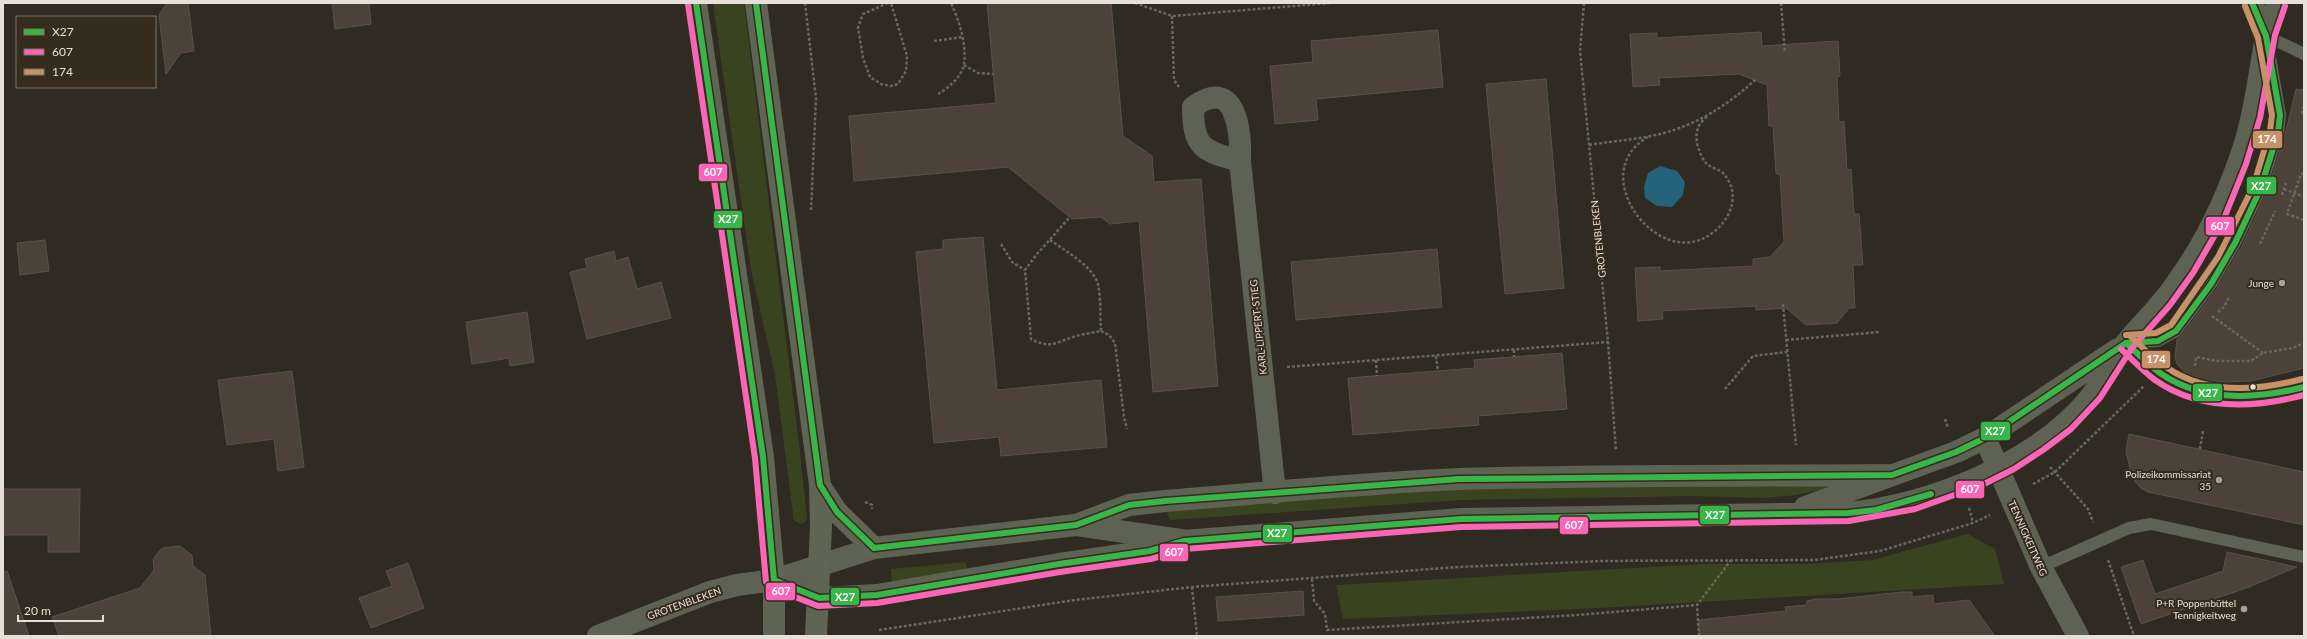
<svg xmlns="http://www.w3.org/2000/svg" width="2307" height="639" viewBox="0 0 2307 639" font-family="Lato,sans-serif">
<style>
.green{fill:#39431f}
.water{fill:#25637b}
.building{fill:#4c4238;stroke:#58524d}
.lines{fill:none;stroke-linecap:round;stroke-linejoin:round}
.path{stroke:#66675d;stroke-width:2.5;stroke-dasharray:3 2;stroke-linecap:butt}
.service{stroke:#5e6253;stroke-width:12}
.minor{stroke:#5e6253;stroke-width:22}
.tertiary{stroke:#5e6253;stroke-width:22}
.secondary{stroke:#5f6453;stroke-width:22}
.bus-1-casing{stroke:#352c1d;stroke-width:9}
.bus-2-casing{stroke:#352c1d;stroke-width:9}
.bus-3-casing{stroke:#352c1d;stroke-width:9}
.bus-1{stroke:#39b64a;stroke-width:6}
.bus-2{stroke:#fa66b7;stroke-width:6}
.bus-3{stroke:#c7916a;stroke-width:6}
.poi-dot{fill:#a7a198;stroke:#352c1d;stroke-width:1.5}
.bus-dot{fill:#e7e0d7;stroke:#352c1d;stroke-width:1.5}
.labels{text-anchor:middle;stroke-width:4;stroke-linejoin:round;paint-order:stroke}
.street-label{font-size:10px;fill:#e7e0d7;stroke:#352c1d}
.poi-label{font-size:10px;fill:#e7e0d7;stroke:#352c1d;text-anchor:end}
.line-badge{stroke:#352c1d;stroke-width:1.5}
.badge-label{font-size:11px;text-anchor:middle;font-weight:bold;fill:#fff}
</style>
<rect width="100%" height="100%" fill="#2f2b23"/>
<path class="green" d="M 713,3 L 744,3 L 800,452 L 807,518 L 805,522 L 801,524 L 794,521 L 775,375 L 751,270 Z
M 1827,483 L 1830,488 L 1797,495 L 1765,498 L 1690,496 L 1461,500 L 1170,520 L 1167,514 L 1169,509 L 1459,488 Z
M 1968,534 L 1995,549 L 2004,584 L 1599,608 L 1343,619 L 1336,585 L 1703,564 L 1808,564 L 1872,560 Z
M 965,562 L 968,570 L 892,582 L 891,569 Z"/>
<path class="water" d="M 1660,166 L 1677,171 L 1685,182 L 1683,195 L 1672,207 L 1657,206 L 1645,198 L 1644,187 L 1648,173 Z"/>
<path class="building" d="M 167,3 L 188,3 L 194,51 L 181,53 L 166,74 L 159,15 Z
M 332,3 L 369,3 L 371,24 L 335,29 Z
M 987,3 L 1111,3 L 1123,136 L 1152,156 L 1154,182 L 1201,179 L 1218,386 L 1153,392 L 1139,221 L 1110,224 L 1101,217 L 1072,219 L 1008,167 L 854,181 L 849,116 L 996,103 Z
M 1438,30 L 1443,87 L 1316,99 L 1318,120 L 1275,124 L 1270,66 L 1313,62 L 1311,41 Z
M 1761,32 L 1762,46 L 1838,41 L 1840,76 L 1837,77 L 1839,122 L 1844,121 L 1847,170 L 1851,169 L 1854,214 L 1859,214 L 1863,265 L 1853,265 L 1855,308 L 1849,308 L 1837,323 L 1806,325 L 1786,308 L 1756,310 L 1756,306 L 1662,311 L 1663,319 L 1638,321 L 1635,268 L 1660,267 L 1660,271 L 1753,266 L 1753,259 L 1770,257 L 1784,242 L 1780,174 L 1776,174 L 1773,126 L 1769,126 L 1767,85 L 1739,74 L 1659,78 L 1660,85 L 1633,87 L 1630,34 L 1657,33 L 1657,38 Z
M 1546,79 L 1564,288 L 1505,294 L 1486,84 Z
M 2296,89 L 2304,90 L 2304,368 L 2251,381 L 2221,382 L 2199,379 L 2185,373 L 2177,364 L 2175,357 L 2177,339 L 2182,335 L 2217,288 L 2242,246 L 2267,192 L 2285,135 Z
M 983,237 L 997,390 L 1101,380 L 1107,447 L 1001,456 L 999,437 L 934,443 L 916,252 L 943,249 L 943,240 Z
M 45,240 L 49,271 L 20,275 L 17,243 Z
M 1437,249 L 1442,307 L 1296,320 L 1291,262 Z
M 614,251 L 616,261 L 628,257 L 637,289 L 661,282 L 671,318 L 587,339 L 570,272 L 587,268 L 585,259 Z
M 527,312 L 534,362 L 510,366 L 509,358 L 472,364 L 466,322 Z
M 1562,353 L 1567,409 L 1478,416 L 1479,425 L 1353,435 L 1348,378 L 1475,368 L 1474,360 Z
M 292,371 L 304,467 L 278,471 L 274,439 L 227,445 L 218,380 Z
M 2129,434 L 2304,472 L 2304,525 L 2148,492 L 2141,488 L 2132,478 L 2126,451 Z
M 3,489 L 80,489 L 79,552 L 48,552 L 48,535 L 3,535 Z
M 180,546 L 192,555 L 193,566 L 205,575 L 211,636 L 59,636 L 52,617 L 140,588 L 154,570 L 153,559 L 162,548 Z
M 2227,552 L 2297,567 L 2249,587 L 2141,624 L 2121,567 L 2143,560 L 2155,594 L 2223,571 Z
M 408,563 L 424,608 L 371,628 L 359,598 L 392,586 L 386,571 Z
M 7,571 L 29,636 L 3,636 L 3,572 Z
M 1303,591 L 1304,615 L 1218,621 L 1216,597 Z
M 1902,592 L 1912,592 L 1912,597 L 1933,595 L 1934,604 L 1969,600 L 1995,636 L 1699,636 L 1699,620 L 1786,611 L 1785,607 L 1807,605 L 1807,601 L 1815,599 L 1838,599 Z"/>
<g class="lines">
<path class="path" d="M 805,3 L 816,98 L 811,210
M 888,3 L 863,14 L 858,27 L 863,58 L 870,77 L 881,84 L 891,86 L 898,84 L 906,71 L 907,56 L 891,3
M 1135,3 L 1172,16 L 1331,3
M 1584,3 L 1580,51 L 1608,342 L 1616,451
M 1781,3 L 1785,53
M 1172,16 L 1174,80 L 1179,87
M 934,41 L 962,37
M 964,65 L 978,73 L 993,74
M 938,94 C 948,88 962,77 964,64 C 967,45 959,20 951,3
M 2302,114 L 2304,104
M 1648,137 C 1584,173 1658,272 1711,234 C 1731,220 1741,194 1724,174 C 1719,169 1711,168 1706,163 C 1699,155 1694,139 1698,128 C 1699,124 1704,120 1707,116
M 1589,145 C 1612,141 1634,140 1656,135 C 1695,126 1727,106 1755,80
M 2304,173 L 2301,174 L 2287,214 L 2304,220
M 2284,189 L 2302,196
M 2282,195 L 2286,183
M 1050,240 C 1065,251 1092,265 1098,284 C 1101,299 1100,316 1101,331 C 1092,333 1082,334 1073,337 C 1055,343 1050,349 1031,339 L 1025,270 L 1037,254 L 1070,217
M 1001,244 L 1012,262 L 1025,270
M 2260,244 L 2275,211
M 1783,304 L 1796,445
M 2218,312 L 2224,307 L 2229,297
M 2212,316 L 2263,353
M 1101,331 L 1109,335 L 1115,343 L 1124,417 L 1127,429
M 1786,340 L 1880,332
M 1514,350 L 1514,357
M 1436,356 L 1438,371
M 1376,360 L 1377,376
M 2195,366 L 2196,357 L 2218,361 L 2251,361 L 2263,353 L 2293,348 L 2304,343
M 1287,367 L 1608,342
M 1725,389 L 1753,356 L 1787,352
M 1945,419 L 1948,428
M 2200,449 L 2203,431
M 2050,467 L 2088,509 L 2093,522
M 2033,484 L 2055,472 L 2144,386
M 865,502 L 872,505 L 872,509
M 1969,508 L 1973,523
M 2108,560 L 2134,636
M 1312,579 L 1314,601 L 1325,614 L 1327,630 L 1577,615 L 1697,605
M 1192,587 L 1197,636
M 879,630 L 1075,600 L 1192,587 L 1458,567 L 1601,561 L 1814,560 L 1880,551 L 1973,523 L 1990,515
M 1699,636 L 1697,605 L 1731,560"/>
<path class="service" d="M 2266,36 L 2304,54
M 2126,343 L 2158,341 L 2176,331 L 2211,284 L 2235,243 L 2260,190 L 2278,133 L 2280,115 L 2269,51
M 2126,343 C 2139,354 2151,368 2166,377 C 2209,402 2257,401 2304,387
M 2041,567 L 2129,528 L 2151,524 L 2304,557"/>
<path class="minor" d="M 1240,161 C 1203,151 1193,148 1193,107 C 1236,75 1241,131 1240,161 L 1275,493
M 1985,438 L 2041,567 L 2078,636
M 598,636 L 710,592 L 737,585 L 774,580"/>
<path class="tertiary" d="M 2252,3 L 2266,36
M 1805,507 L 1956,452 L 1985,438 L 2118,349
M 1076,525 L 1129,505 L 1165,501 C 1263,493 1362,483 1461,479 C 1605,475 1748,476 1892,475
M 774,580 L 819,598 L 877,595 L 1059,564 L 1150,551 L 1184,541 L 1461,519 L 1848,513 C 1930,505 2034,464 2088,400 C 2103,383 2112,361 2126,343 C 2142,323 2161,306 2175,285 C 2206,243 2229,193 2245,143 C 2256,107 2259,73 2266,37 C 2268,26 2274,14 2278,3
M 774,580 L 874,548 L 1076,525 L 1181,540"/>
<path class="secondary" d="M 696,3 L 763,457 L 774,580 L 774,636
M 756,3 L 820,485 L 821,527 L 816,636
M 820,486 L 837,512 L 874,548"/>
<g class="bus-1-casing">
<path id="bus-1" d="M 696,3 L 763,457 L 774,580 L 819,598 L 877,595 L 1059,564 L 1150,551 L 1184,541 L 1461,519 L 1848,513 L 1876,510 L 1931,494
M 756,3 L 820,485 L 837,512 L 874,548 L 1076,525 L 1129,505 L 1165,501 L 1459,479 L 1892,475 L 1956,452 L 1985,438 L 2126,343 L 2158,341 L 2176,331 L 2211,284 L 2235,243 L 2260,190 L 2278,133 L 2280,115 L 2266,36 L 2252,3
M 2126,343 C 2137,353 2148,364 2160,373 C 2203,403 2257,399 2304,387"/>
</g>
<g class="bus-2-casing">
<path id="bus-2" d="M 688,4 L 755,458 L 766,582 L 770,587 L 818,606 L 877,603 L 1060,572 L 1151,559 L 1185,549 L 1461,527 L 1849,521 L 1915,509 L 1982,485 L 2014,469 L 2043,450 L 2071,429 L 2100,398 L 2132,348 L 2170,305 L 2193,273 L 2223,221 L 2246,164 L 2260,118 L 2275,35 L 2285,6
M 2121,349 C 2132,359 2143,371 2155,380 C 2199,411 2255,408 2304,395"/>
</g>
<g class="bus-3-casing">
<path id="bus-3" d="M 2126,335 L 2156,333 L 2171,325 L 2218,257 L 2253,187 L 2270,131 L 2272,115 L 2258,38 L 2245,6
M 2131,337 C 2143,347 2153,359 2166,367 C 2206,395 2257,391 2302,379"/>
</g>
<use href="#bus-1" class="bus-1"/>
<use href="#bus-2" class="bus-2"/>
<use href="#bus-3" class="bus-3"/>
</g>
<g class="poi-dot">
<circle cx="2282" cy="283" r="4"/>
<circle cx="2219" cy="480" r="4"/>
<circle cx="2244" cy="609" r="4"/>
</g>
<circle class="bus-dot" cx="2253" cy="387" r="3.5"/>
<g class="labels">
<g class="street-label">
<text transform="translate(1598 239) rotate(-96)" y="4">GROTENBLEKEN</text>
<text transform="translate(1258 327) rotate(-96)" y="4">KARL-LIPPERT-STIEG</text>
<text transform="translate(2028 538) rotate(66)" y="4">TENNIGKEITWEG</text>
<text transform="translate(684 603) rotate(-20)" y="4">GROTENBLEKEN</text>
</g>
<g class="poi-label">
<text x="2274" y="287">Junge</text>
<text x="2211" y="478">Polizeikommissariat<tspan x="2211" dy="12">35</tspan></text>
<text x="2236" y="607">P+R Poppenbüttel<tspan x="2236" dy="12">Tennigkeitweg</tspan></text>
</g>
</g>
<g class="line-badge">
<rect x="2252" y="130" width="31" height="19" rx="4" fill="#c7916a"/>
<rect x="698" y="163" width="30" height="19" rx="4" fill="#fa66b7"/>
<rect x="2246" y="176" width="31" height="19" rx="4" fill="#39b64a"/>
<rect x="713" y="210" width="30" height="19" rx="4" fill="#39b64a"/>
<rect x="2205" y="216" width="30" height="20" rx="4" fill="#fa66b7"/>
<rect x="2141" y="350" width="30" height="19" rx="4" fill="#c7916a"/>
<rect x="2192" y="383" width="31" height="19" rx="4" fill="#39b64a"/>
<rect x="1980" y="421" width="31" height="20" rx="4" fill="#39b64a"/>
<rect x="1955" y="480" width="30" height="19" rx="4" fill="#fa66b7"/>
<rect x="1699" y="505" width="31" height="20" rx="4" fill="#39b64a"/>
<rect x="1559" y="516" width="30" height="19" rx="4" fill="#fa66b7"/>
<rect x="1262" y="524" width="31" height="19" rx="4" fill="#39b64a"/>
<rect x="1159" y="543" width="30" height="19" rx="4" fill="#fa66b7"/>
<rect x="765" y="582" width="31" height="19" rx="4" fill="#fa66b7"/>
<rect x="830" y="587" width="30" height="19" rx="4" fill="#39b64a"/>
</g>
<g class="badge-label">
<text x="2267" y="143">174</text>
<text x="713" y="176">607</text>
<text x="2261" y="190">X27</text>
<text x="728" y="223">X27</text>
<text x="2220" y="230">607</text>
<text x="2156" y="363">174</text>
<text x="2208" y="397">X27</text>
<text x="1995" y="435">X27</text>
<text x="1970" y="493">607</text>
<text x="1715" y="519">X27</text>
<text x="1574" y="529">607</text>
<text x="1277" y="537">X27</text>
<text x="1174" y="556">607</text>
<text x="781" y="595">607</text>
<text x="845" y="601">X27</text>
</g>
<rect width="2307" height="639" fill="none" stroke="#e7e0d7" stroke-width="8"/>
<rect x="16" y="16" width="140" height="72" fill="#352c1d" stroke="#7c7467"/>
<rect x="24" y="29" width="20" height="6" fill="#39b64a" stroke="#7c7467"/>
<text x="52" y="36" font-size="12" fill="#e7e0d7">X27</text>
<rect x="24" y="49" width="20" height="6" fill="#fa66b7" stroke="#7c7467"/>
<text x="52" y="56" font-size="12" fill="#e7e0d7">607</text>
<rect x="24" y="69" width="20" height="6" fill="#c7916a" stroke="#7c7467"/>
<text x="52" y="76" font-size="12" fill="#e7e0d7">174</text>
<path d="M18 615v6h85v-6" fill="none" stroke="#e7e0d7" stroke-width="2"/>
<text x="24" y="615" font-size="12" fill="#e7e0d7" stroke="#352c1d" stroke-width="3" paint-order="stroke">20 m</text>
</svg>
